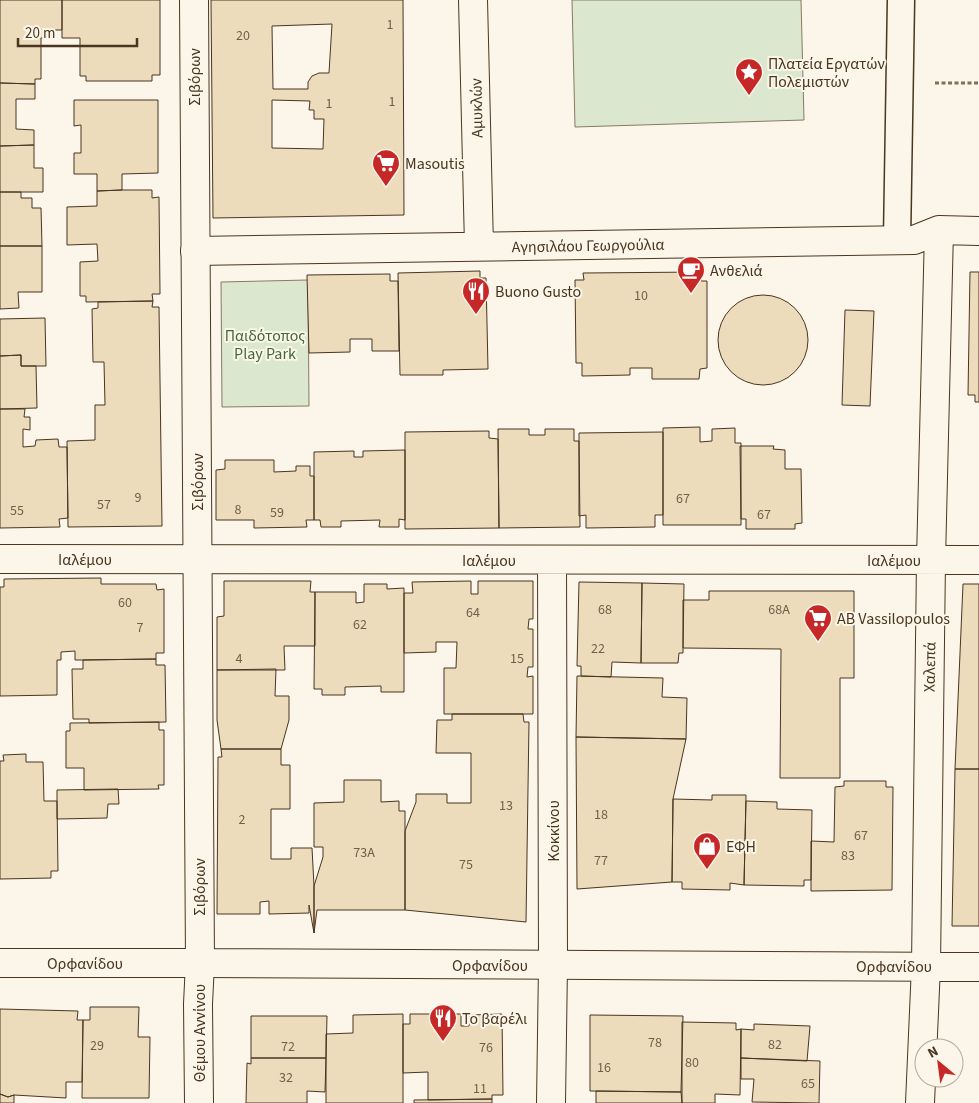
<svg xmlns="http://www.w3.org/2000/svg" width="979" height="1103" viewBox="0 0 979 1103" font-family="'Source Sans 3',sans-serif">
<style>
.green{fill:#dce7d0;stroke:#887966}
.building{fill:#ecdcbc;stroke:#4a3520;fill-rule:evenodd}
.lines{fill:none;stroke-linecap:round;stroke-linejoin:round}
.pedestrian-casing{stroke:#4a3520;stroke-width:29}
.minor-casing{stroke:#4a3520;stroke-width:30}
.tertiary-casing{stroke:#4a3520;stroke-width:30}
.path{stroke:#7f6f5c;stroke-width:3;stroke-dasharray:4 2.5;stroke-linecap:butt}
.pedestrian{stroke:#fbf6e9;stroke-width:26}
.minor{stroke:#fbf6e9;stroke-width:28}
.tertiary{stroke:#fbf6e9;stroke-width:28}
.labels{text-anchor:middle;stroke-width:4;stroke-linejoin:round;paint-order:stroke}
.number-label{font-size:14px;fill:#725f47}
.poi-label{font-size:16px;fill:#4a3520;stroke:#fbf6e9;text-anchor:start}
.street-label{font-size:16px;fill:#4a3520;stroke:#fbf6e9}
.park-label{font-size:16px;fill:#436837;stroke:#fbf6e9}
</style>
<rect width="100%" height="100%" fill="#fbf6e9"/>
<path class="green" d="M 572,0 L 801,0 L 804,120 L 575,127 Z
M 308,280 L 309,406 L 222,407 L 221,282 Z"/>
<path class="building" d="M 0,0 L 62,0 L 62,30 L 55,30 L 55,38 L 41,38 L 41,79 L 35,79 L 35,84 L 0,83 Z
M 62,0 L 160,0 L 160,75 L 152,75 L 152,81 L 86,81 L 86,76 L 80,76 L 80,38 L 62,38 Z
M 211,0 L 403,0 L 404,215 L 213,218 ZM 332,24 L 329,73 L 319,73 L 312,76 L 308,82 L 308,89 L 273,89 L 272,26 ZM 272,100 L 310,101 L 309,110 L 314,110 L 314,119 L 324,119 L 323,149 L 272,148 Z
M 0,83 L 35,84 L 35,99 L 16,99 L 16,129 L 34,130 L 34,145 L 0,146 Z
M 74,100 L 158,100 L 158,173 L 122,174 L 122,190 L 97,191 L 97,174 L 74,174 L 74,153 L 81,153 L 81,125 L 74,126 Z
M 34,145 L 34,168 L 43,168 L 43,192 L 0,192 L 0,146 Z
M 122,190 L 152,190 L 152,198 L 159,197 L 160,294 L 152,294 L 153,301 L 86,302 L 86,296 L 80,296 L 80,262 L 98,261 L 97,244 L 67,245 L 67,207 L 97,206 L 97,191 Z
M 0,192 L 21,192 L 21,198 L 32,198 L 32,208 L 41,208 L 42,246 L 0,246 Z
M 0,246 L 42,246 L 42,292 L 18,292 L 19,308 L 0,309 Z
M 480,271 L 480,278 L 486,278 L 488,369 L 443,370 L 443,375 L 400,375 L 398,273 Z
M 701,272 L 701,281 L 707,281 L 707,368 L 700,369 L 699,379 L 652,379 L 652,368 L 630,368 L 630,375 L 582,376 L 582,363 L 576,363 L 575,280 L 584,280 L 583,273 Z
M 970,272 L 979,272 L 979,402 L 975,402 L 975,395 L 968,395 Z
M 390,274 L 390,281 L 398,281 L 399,351 L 372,351 L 372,339 L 350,339 L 350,352 L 309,353 L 307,275 Z
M718 340a45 45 0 1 1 90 0a45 45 0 1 1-90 0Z
M 153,301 L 152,307 L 159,307 L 162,526 L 68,527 L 67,441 L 95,440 L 95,405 L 105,405 L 104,362 L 93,362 L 92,309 L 98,308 L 98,302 Z
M 845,310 L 874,311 L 870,406 L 842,405 Z
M 45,318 L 46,366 L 21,366 L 21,355 L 0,356 L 0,319 Z
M 21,355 L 21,366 L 36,366 L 37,408 L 0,409 L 0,356 Z
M 0,409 L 25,409 L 24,417 L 30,417 L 30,430 L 23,429 L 23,447 L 35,446 L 36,440 L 58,439 L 59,447 L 67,447 L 68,518 L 59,519 L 60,527 L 0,528 Z
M 700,427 L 700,442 L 712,441 L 712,429 L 735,428 L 735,443 L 741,443 L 741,525 L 663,525 L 663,428 Z
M 498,429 L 529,429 L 529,435 L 545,435 L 545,429 L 574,429 L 574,441 L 579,441 L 580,527 L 499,528 Z
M 489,431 L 489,438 L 498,439 L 499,528 L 405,529 L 405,432 Z
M 663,432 L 663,515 L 655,515 L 655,527 L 586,528 L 586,515 L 579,516 L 579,433 Z
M 740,446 L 774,446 L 773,449 L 785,450 L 785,469 L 801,469 L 802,523 L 795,524 L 795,529 L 746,529 L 746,519 L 741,519 Z
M 405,450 L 405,520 L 399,519 L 399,527 L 379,527 L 380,520 L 341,521 L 341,527 L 321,527 L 320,520 L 314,520 L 314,452 L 354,451 L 354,457 L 363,457 L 363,451 Z
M 225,460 L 274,460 L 274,472 L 296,471 L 296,466 L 310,466 L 310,476 L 314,476 L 314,520 L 306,520 L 307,527 L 254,528 L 254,520 L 216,520 L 216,470 L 225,469 Z
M 101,578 L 101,584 L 156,584 L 157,590 L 164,589 L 164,653 L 156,653 L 156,659 L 83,660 L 75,660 L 75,651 L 61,652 L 61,660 L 57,660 L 57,695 L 0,696 L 0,587 L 4,587 L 4,579 Z
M 224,581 L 311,581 L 310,592 L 315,592 L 315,646 L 284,646 L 285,670 L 217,670 L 217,617 L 224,616 Z
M 471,581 L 471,594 L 478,594 L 478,581 L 533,581 L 533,619 L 529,619 L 528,629 L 533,629 L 533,667 L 528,667 L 527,677 L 533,676 L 533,714 L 444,714 L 444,668 L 456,668 L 457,642 L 436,642 L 436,652 L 404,653 L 404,593 L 413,593 L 412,582 Z
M 579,582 L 642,583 L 641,663 L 612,662 L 611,677 L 581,676 L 581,666 L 577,666 Z
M 642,583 L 684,584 L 683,648 L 683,653 L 679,653 L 678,663 L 641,663 Z
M 364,584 L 387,584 L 387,589 L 404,588 L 404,692 L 381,692 L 381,686 L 345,687 L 345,695 L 322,695 L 322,689 L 314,689 L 315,592 L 356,592 L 356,603 L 364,602 Z
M 963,584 L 979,584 L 979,769 L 955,769 Z
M 709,591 L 854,591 L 854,678 L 840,678 L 840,778 L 780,778 L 781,649 L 683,648 L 683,600 L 709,600 Z
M 156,659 L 156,665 L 165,665 L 166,722 L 89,723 L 89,719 L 73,719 L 72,669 L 83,669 L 83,660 Z
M 276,669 L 275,696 L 289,696 L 289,720 L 281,749 L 221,749 L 217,720 L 217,670 Z
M 577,676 L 663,678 L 662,697 L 687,698 L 686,739 L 576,737 Z
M 452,714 L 523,714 L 524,722 L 529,722 L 526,922 L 405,910 L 405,831 L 416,802 L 416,794 L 447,794 L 447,803 L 471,803 L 471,753 L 436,753 L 437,720 L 452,720 Z
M 159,722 L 159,730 L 164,730 L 164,785 L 158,785 L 159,789 L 84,790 L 84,768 L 66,768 L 66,731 L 70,731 L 70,723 Z
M 576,737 L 686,739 L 673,799 L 672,882 L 577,889 Z
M 221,749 L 281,749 L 281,765 L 290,765 L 290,809 L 271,809 L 271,859 L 291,859 L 291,848 L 312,848 L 314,886 L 314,933 L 309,905 L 309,913 L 269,914 L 269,901 L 260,902 L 260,914 L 217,914 L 218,757 L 222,757 Z
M 26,754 L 26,762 L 43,762 L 44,801 L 57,801 L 58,871 L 51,871 L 51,878 L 0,879 L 0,761 L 4,761 L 3,755 Z
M 955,769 L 979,769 L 979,926 L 952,926 Z
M 344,780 L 381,780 L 381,802 L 399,801 L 399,811 L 405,811 L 405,910 L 317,910 L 314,933 L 314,886 L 323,857 L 323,847 L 314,847 L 314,803 L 344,802 Z
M 844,781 L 886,781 L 886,787 L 893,787 L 892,890 L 811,891 L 811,841 L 834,842 L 835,787 L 844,786 Z
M 118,789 L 119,804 L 108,804 L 107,818 L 57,819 L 57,790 Z
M 712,795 L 746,795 L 744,885 L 730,883 L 730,890 L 682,889 L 682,882 L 672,882 L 673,799 L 712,800 Z
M 746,801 L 777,802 L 777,809 L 812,810 L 811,880 L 804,880 L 804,886 L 744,885 Z
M 90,1007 L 139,1007 L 138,1037 L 150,1037 L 149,1098 L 82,1098 L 83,1020 L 90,1020 Z
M 0,1009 L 78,1011 L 77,1020 L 83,1020 L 82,1082 L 66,1082 L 66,1098 L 14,1095 L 8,1097 L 0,1094 Z
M 403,1014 L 403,1103 L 326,1103 L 326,1034 L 353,1033 L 353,1015 Z
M 410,1014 L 461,1014 L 461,1026 L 469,1026 L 470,1015 L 502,1014 L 503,1095 L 492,1095 L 492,1099 L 428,1100 L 428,1072 L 403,1073 L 403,1024 L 410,1024 Z
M 590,1015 L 683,1016 L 681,1092 L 590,1091 Z
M 251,1016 L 327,1016 L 326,1058 L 251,1058 Z
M 682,1022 L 736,1023 L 736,1030 L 741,1029 L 740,1095 L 715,1094 L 715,1103 L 682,1103 Z
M 754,1024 L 810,1026 L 807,1061 L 741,1058 L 741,1029 L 754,1030 Z
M 251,1058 L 326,1058 L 325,1092 L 307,1091 L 307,1103 L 246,1103 L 247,1063 L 251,1064 Z
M 741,1058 L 820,1061 L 819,1103 L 752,1102 L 754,1079 L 741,1079 Z
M 596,1091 L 681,1092 L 682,1103 L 596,1103 Z
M 0,1094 L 8,1097 L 14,1095 L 14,1103 L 0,1103 Z
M 492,1099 L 492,1103 L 414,1103 L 414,1100 Z"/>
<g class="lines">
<g class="pedestrian-casing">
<path id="pedestrian" d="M 897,240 L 901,0"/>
</g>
<g class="minor-casing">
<path id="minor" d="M 473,0 L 479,246
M 195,251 L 914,240 L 939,230 L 979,231
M 0,559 L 979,560
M 0,963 L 200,963 L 198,1004 L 199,1103
M 926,966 L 931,560 L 939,230
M 551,1103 L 553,965 L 552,560"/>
</g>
<g class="tertiary-casing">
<path id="tertiary" d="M 194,0 L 200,963 L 979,967
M 920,1103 L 926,966"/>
</g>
<path class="path" d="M 935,83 L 979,83"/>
<use href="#pedestrian" class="pedestrian"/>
<use href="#minor" class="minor"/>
<use href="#tertiary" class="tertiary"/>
</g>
<defs>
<g id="sight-pin" transform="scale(1.4375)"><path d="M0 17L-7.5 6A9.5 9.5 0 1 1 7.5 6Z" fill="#c62828" stroke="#fbf6e9"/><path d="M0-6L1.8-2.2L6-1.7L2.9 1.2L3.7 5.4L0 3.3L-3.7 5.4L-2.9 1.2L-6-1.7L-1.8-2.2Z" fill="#fff"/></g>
<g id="supermarket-pin" transform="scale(1.4375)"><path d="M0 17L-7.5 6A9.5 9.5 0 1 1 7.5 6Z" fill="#c62828" stroke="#fbf6e9"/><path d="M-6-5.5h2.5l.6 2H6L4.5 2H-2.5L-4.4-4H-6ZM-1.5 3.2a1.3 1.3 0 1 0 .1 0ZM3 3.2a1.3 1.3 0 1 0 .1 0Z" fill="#fff"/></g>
<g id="cafe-pin" transform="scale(1.4375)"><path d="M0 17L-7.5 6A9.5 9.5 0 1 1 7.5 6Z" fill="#c62828" stroke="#fbf6e9"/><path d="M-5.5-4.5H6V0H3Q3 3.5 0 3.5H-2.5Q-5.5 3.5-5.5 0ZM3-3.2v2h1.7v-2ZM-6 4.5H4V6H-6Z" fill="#fff"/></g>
<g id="restaurant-pin" transform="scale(1.4375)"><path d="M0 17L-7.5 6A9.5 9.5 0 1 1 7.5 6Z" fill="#c62828" stroke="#fbf6e9"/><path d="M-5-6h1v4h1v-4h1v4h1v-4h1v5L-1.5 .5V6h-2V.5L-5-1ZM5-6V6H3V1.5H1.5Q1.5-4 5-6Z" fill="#fff"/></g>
<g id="shop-pin" transform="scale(1.4375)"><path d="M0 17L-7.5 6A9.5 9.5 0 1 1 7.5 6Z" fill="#c62828" stroke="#fbf6e9"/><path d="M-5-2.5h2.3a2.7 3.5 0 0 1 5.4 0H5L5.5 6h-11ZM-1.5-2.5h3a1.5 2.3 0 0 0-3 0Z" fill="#fff"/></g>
</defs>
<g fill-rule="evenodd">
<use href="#sight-pin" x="749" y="72"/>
<use href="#supermarket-pin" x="386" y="163"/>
<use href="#cafe-pin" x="691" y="270"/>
<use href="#restaurant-pin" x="476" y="291"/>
<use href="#supermarket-pin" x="818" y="618"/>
<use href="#shop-pin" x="707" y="846"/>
<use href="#restaurant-pin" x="443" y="1018"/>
</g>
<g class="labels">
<g class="number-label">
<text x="390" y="29">1</text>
<text x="243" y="40">20</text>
<text x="392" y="106">1</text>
<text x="329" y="108">1</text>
<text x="641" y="300">10</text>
<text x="138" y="502">9</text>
<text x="683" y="503">67</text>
<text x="104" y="509">57</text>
<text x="238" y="514">8</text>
<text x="17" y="515">55</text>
<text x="277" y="517">59</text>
<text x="764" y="519">67</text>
<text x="125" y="607">60</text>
<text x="605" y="614">68</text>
<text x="779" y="614">68Α</text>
<text x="473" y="617">64</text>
<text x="360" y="629">62</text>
<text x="140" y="632">7</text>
<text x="598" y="653">22</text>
<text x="239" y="663">4</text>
<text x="517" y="663">15</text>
<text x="506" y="810">13</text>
<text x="601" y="819">18</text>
<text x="242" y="824">2</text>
<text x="861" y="840">67</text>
<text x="364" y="857">73Α</text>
<text x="848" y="860">83</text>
<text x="601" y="865">77</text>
<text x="466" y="869">75</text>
<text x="655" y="1047">78</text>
<text x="775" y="1049">82</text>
<text x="97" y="1050">29</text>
<text x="288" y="1051">72</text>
<text x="486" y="1052">76</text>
<text x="692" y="1067">80</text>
<text x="604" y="1072">16</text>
<text x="286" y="1082">32</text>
<text x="808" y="1088">65</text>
<text x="480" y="1093">11</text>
</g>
<g class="poi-label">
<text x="768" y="69">Πλατεία Εργατών<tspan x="768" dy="18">Πολεμιστών</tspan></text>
<text x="405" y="169">Masoutis</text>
<text x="710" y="276">Ανθελιά</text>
<text x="495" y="297">Buono Gusto</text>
<text x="837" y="624">AB Vassilopoulos</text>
<text x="726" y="852">ΕΦΗ</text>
<text x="462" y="1024">Το βαρέλι</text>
</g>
<g class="street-label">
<text transform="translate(194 77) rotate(-90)" y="6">Σιβόρων</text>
<text transform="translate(476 108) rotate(-91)" y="6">Αμυκλών</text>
<text transform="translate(588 245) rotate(-1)" y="6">Αγησιλάου Γεωργούλια</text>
<text transform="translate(197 482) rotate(-90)" y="6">Σιβόρων</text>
<text x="85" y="565">Ιαλέμου</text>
<text x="489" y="566">Ιαλέμου</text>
<text x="894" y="566">Ιαλέμου</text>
<text transform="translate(929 667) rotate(-89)" y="6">Χαλεπά</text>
<text transform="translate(553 831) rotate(-90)" y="6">Κοκκίνου</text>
<text transform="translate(199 887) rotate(-90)" y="6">Σιβόρων</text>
<text x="85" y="969">Ορφανίδου</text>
<text x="490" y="971">Ορφανίδου</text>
<text x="894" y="972">Ορφανίδου</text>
<text transform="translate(199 1033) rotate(-90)" y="6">Θέμου Αννίνου</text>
</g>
<g class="park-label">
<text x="265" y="341">Παιδότοπος<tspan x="265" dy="18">Play Park</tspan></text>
</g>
</g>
<g transform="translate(939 1063) rotate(331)"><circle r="24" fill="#fbf6e9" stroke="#b4a999"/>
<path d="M0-4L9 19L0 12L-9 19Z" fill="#c62828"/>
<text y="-8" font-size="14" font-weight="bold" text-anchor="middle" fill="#4a3520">N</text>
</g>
<path d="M18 38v8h119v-8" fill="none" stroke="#4a3520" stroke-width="2.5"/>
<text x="25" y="38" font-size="15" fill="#4a3520" stroke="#fbf6e9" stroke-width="4" paint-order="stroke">20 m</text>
</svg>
